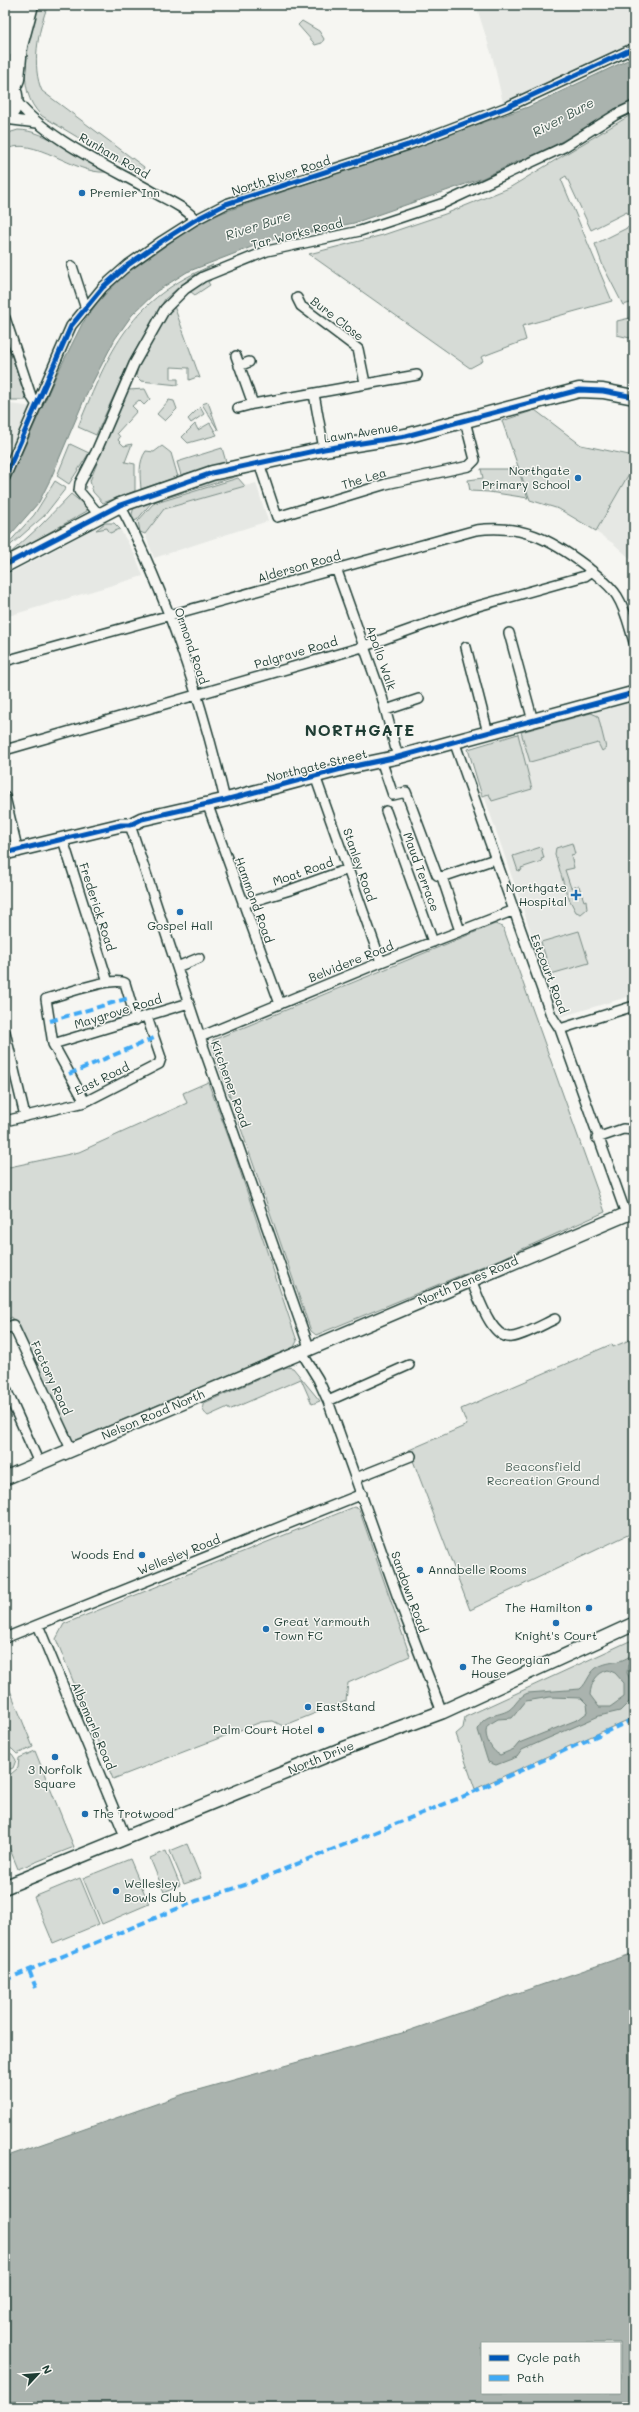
<svg xmlns="http://www.w3.org/2000/svg" width="639" height="2412" viewBox="0 0 639 2412" font-family="Mali,sans-serif">
<style>
.built{fill:#e6e8e4}
.green{fill:#d6dbd6;stroke:#7a8c85}
.water{fill:#aab3ae;stroke:#72847d;fill-rule:evenodd}
.lines{fill:none;stroke-linecap:round;stroke-linejoin:round}
.street-casing{stroke:#1f3d34;stroke-width:12}
.secondary-casing{stroke:#1f3d34;stroke-width:16}
.primary-casing{stroke:#1f3d34;stroke-width:17}
.highway-casing{stroke:#1f3d34;stroke-width:19}
.street{stroke:#f6f6f2;stroke-width:9}
.secondary{stroke:#f6f6f2;stroke-width:13}
.primary{stroke:#f6f6f2;stroke-width:14}
.highway{stroke:#f6f6f2;stroke-width:16}
.quiet{stroke:#3fa9f5;stroke-width:4;stroke-dasharray:8 4;stroke-linecap:butt}
.cycleway-casing{stroke:#f6f6f2;stroke-width:8}
.cycleway{stroke:#0057b8;stroke-width:5}
.poi-dot{fill:#1f6fb2;stroke:#f6f6f2;stroke-width:1.5}
.labels{text-anchor:middle;stroke-width:3;stroke-linejoin:round;paint-order:stroke}
.street-label{font-size:12px;fill:#1f3d34;stroke:#f6f6f2}
.poi-label{font-size:12px;fill:#1f3d34;stroke:#f6f6f2;text-anchor:start}
.park-label{font-size:12px;fill:#445d54;stroke:#f6f6f2}
.water-label{font-size:13px;font-style:italic;fill:#425a52;stroke:#f6f6f2}
.district-label{font-size:16px;font-weight:bold;letter-spacing:1px;fill:#1f3d34;stroke:#f6f6f2}
</style>
<rect width="100%" height="100%" fill="#f6f6f2"/>
<filter id="ink" filterUnits="userSpaceOnUse"><feTurbulence type="fractalNoise" baseFrequency=".025" numOctaves="2"/><feDisplacementMap in="SourceGraphic" scale="8" xChannelSelector="R" yChannelSelector="G"/><feConvolveMatrix kernelMatrix="1 2 1 2 8 2 1 2 1" color-interpolation-filters="sRGB"/></filter>
<g filter="url(#ink)">
<path class="built" d="M 476,5 L 634,5 L 634,41 L 503,103 L 493,59 Z
M 10,404 L 33,407 L 15,445 L 5,441 L 5,406 Z
M 535,410 L 581,445 L 634,456 L 634,562 L 614,544 L 578,520 L 559,509 L 530,500 L 502,421 Z
M 256,483 L 268,521 L 154,558 L 145,534 L 164,509 Z
M 95,528 L 107,528 L 110,533 L 120,529 L 135,555 L 143,576 L 5,617 L 5,576 Z
M 634,701 L 634,995 L 560,1017 L 468,749 Z"/>
<path class="green" d="M 39,5 L 48,5 C 38,30 31,67 42,91 L 144,167 L 141,175 L 42,116 C 12,89 30,38 39,5 Z
M 302,21 L 319,31 L 324,39 L 322,43 L 315,45 L 313,42 L 298,25 Z
M 634,113 L 634,302 L 623,305 L 603,266 L 595,244 L 633,225 L 627,212 L 591,230 L 566,176 L 561,179 L 612,301 L 522,326 L 526,340 L 481,357 L 483,361 L 470,368 L 309,254 L 383,235 L 445,214 L 509,188 Z
M 18,130 C 46,130 82,158 106,172 C 75,175 33,134 5,150 L 5,134 Z
M 213,265 L 191,277 L 165,299 L 131,358 L 96,435 L 78,427 C 110,349 131,298 213,265 Z
M 207,280 L 211,280 L 208,282 L 210,285 L 195,295 L 191,292 L 186,294 Z
M 174,306 L 200,378 L 197,377 L 189,380 L 189,368 L 171,367 L 171,379 L 178,379 L 178,385 L 141,381 L 136,376 L 138,367 L 162,323 Z
M 634,317 L 634,339 L 617,335 L 617,321 Z
M 5,335 L 26,400 L 9,400 L 9,404 L 5,406 Z
M 145,389 L 150,399 L 144,405 L 139,400 L 132,406 L 137,411 L 117,433 L 120,437 L 118,440 L 124,446 L 132,444 L 125,462 L 135,464 L 135,491 L 103,503 L 93,492 L 90,481 L 124,394 L 128,390 Z
M 169,400 L 174,401 L 177,409 L 165,421 L 157,414 Z
M 208,402 L 218,430 L 202,404 Z
M 200,407 L 204,414 L 191,423 L 188,419 Z
M 535,410 L 581,445 L 634,456 L 634,465 L 596,531 L 559,509 L 530,500 L 502,421 Z
M 210,423 L 217,435 L 188,443 L 182,437 L 195,424 L 198,430 Z
M 70,444 L 89,453 L 69,484 L 57,476 Z
M 162,446 L 171,453 L 178,477 L 141,489 C 140,476 138,462 146,451 L 154,452 Z
M 222,448 L 226,462 L 181,475 L 177,462 Z
M 517,466 L 528,498 L 489,492 L 470,491 L 468,480 L 483,478 L 481,469 L 509,469 Z
M 254,471 L 151,503 L 137,520 L 133,521 L 132,514 L 134,507 L 214,479 Z
M 238,478 L 245,486 L 164,509 L 145,534 L 140,532 L 138,521 L 153,504 Z
M 55,481 L 66,488 L 44,516 L 5,550 L 5,547 L 34,515 Z
M 71,494 L 87,507 L 87,511 L 6,557 L 40,526 Z
M 105,523 L 114,523 L 120,529 L 110,533 L 107,528 L 96,530 Z
M 591,713 L 598,716 L 606,748 L 602,751 L 598,743 L 530,762 L 521,732 Z
M 518,734 L 532,789 L 492,801 L 489,794 L 482,796 L 468,749 Z
M 572,843 L 575,854 L 571,855 L 574,868 L 565,870 L 571,888 L 579,886 L 584,901 L 586,900 L 587,909 L 581,914 L 576,912 L 567,895 L 555,854 L 556,848 Z
M 541,847 L 544,858 L 541,859 L 542,861 L 521,868 L 522,870 L 518,871 L 513,856 Z
M 495,924 L 503,927 L 605,1212 L 500,1259 L 316,1335 L 311,1331 L 212,1045 L 213,1040 Z
M 579,931 L 589,963 L 551,974 L 541,942 Z
M 208,1082 L 231,1144 L 297,1341 L 294,1347 L 71,1442 L 12,1317 L 5,1321 L 5,1168 L 79,1152 L 187,1103 L 183,1093 Z
M 634,1338 L 634,1532 L 470,1610 L 409,1450 L 467,1425 L 461,1409 L 612,1344 L 613,1347 Z
M 287,1367 L 293,1368 L 320,1401 L 312,1404 L 301,1379 L 229,1410 L 228,1407 L 208,1416 C 203,1412 201,1408 204,1403 Z
M 354,1507 L 359,1509 L 410,1656 L 348,1683 L 346,1701 L 283,1726 L 273,1721 L 261,1722 L 113,1779 L 56,1639 L 64,1624 Z
M 634,1639 L 634,1717 L 475,1789 L 456,1734 L 463,1728 L 465,1717 Z
M 5,1678 L 33,1747 L 17,1754 L 12,1749 L 5,1748 Z
M 35,1751 L 74,1847 L 18,1869 L 5,1837 L 5,1775 L 11,1774 L 18,1768 L 19,1758 Z
M 5,1752 L 12,1754 L 16,1760 L 13,1768 L 5,1771 Z
M 187,1844 L 201,1878 L 184,1884 L 170,1851 Z
M 166,1851 L 180,1885 L 164,1892 L 150,1858 Z
M 130,1859 L 149,1904 L 102,1924 L 83,1878 Z
M 80,1878 L 99,1924 L 53,1943 L 34,1897 Z"/>
<path class="water" d="M 634,57 L 634,102 L 609,114 L 531,159 L 518,161 L 483,178 L 354,223 L 267,241 L 187,272 L 157,291 L 132,315 L 115,339 L 87,393 L 51,478 L 39,502 L 5,541 L 5,485 L 17,464 L 55,378 L 82,324 L 97,303 L 124,275 L 198,223 L 224,212 L 528,107 Z
M 634,1651 L 634,1660 L 628,1665 L 627,1673 L 634,1686 L 634,1697 L 620,1711 L 599,1716 L 542,1741 L 522,1750 L 517,1757 L 496,1765 L 488,1762 L 478,1730 C 483,1713 497,1717 509,1710 C 516,1705 519,1696 528,1693 L 580,1689 C 588,1683 589,1670 600,1666 C 613,1660 625,1664 634,1651 ZM 608,1670 L 615,1673 L 624,1683 L 624,1697 L 610,1707 L 599,1707 L 590,1695 C 591,1683 596,1673 608,1670 ZM 550,1697 L 581,1698 L 587,1704 L 588,1712 L 579,1719 L 519,1743 L 514,1749 L 500,1755 C 491,1751 482,1734 488,1725 L 498,1719 L 512,1718 L 526,1701 Z
M 634,1953 L 634,2407 L 5,2407 L 5,2157 L 187,2093 L 402,2033 ZM 482,2343 L 620,2343 L 620,2393 L 482,2393 Z"/>
<g class="lines">
<g class="street-casing">
<path id="street" d="M 14,98 C 43,138 112,168 155,193 C 167,200 187,208 195,220
M 5,119 L 37,123
M 72,266 L 85,306
M 297,298 L 301,306 L 358,349 L 365,383
M 5,318 L 31,396 L 37,405
M 236,356 L 253,404 L 417,375
M 239,366 L 249,362
M 314,394 L 324,449
M 238,408 L 253,404
M 259,463 L 277,517 L 386,484 L 469,466 L 475,460 L 465,421
M 5,477 L 71,326 L 103,287 L 128,265 L 162,241 L 195,220 L 226,204 L 408,145 L 507,107 L 634,48
M 120,505 C 167,594 202,702 225,800
M 103,514 L 95,510 L 79,491 L 80,483 L 96,452 L 134,364 L 165,309 L 185,289 L 203,277 L 267,251 L 360,231 L 444,203 L 564,147 L 617,114 L 634,106
M 336,568 L 382,697 L 398,757
M 509,633 L 533,721
M 466,647 L 488,733
M 5,661 L 476,530 C 522,524 550,539 586,566 C 596,575 610,584 617,596 C 626,610 629,626 634,642
M 386,710 L 419,699
M 454,741 L 551,1015 L 560,1029 L 626,1214
M 5,750 L 359,648 L 471,608 L 585,576 L 592,571
M 381,760 L 393,795 L 406,792 L 437,875 L 442,877
M 315,776 L 381,962
M 5,797 L 18,852
M 207,803 L 280,1004
M 386,811 L 433,942
M 130,825 L 200,1037 L 310,1350
M 63,840 L 108,982
M 442,877 L 460,931
M 442,877 L 495,859
M 243,904 L 290,890 L 348,869
M 177,967 L 199,958
M 560,1029 L 634,1006
M 5,1032 L 25,1116
M 200,1037 L 381,962 L 512,911
M 53,1044 L 189,1003
M 85,1102 L 53,1044 L 46,999 C 62,995 111,976 125,983 L 136,1020
M 5,1121 L 85,1102 L 159,1064 L 161,1058 L 147,1017
M 597,1138 L 623,1129 L 634,1130
M 471,1280 C 478,1295 491,1340 512,1337 C 523,1336 544,1324 555,1319
M 5,1329 L 13,1325 L 71,1449
M 302,1353 L 318,1379 L 328,1401 L 397,1595 L 442,1712
M 5,1387 L 39,1463
M 328,1401 L 409,1365
M 356,1478 L 411,1456
M 38,1625 L 125,1836
M 5,1638 L 362,1494"/>
</g>
<g class="secondary-casing">
<path id="secondary" d="M 5,853 L 121,825 L 130,825 L 142,819 L 225,800 L 345,768 L 398,757 L 634,693
M 5,1478 L 634,1211
M 5,1887 L 340,1750 L 442,1712 L 634,1624"/>
</g>
<g class="primary-casing">
<path id="primary" d="M 5,565 L 120,505 L 212,473 L 324,449 L 406,436 L 579,390 L 603,391 L 634,397"/>
</g>
<g class="highway-casing">
<path id="highway" d="M 5,49 L 16,5
M 12,89 L 16,79 L 19,46 L 30,5
M 5,118 C 17,108 18,91 5,82"/>
</g>
<use href="#street" class="street"/>
<use href="#secondary" class="secondary"/>
<use href="#primary" class="primary"/>
<use href="#highway" class="highway"/>
<path class="quiet" d="M 50,1021 L 129,998
M 69,1074 L 154,1038
M 29,1970 L 36,1988
M 5,1980 L 196,1901 L 245,1885 L 462,1797 L 634,1719"/>
<g class="cycleway-casing">
<path id="cycleway" d="M 5,477 L 71,326 L 103,287 L 128,265 L 162,241 L 195,220 L 226,204 L 408,145 L 507,107 L 634,48
M 5,565 L 120,505 L 212,473 L 324,449 L 406,436 L 579,390 L 603,391 L 634,397
M 5,853 L 121,825 L 130,825 L 142,819 L 225,800 L 345,768 L 398,757 L 634,693"/>
</g>
<use href="#cycleway" class="cycleway"/>
</g>
</g>
<g class="poi-dot">
<circle cx="82" cy="193" r="4"/>
<circle cx="578" cy="478" r="4"/>
<path d="M574 889h4v4h4v4h-4v4h-4v-4h-4v-4h4z"/>
<circle cx="180" cy="912" r="4"/>
<circle cx="142" cy="1555" r="4"/>
<circle cx="420" cy="1570" r="4"/>
<circle cx="589" cy="1608" r="4"/>
<circle cx="556" cy="1623" r="4"/>
<circle cx="266" cy="1629" r="4"/>
<circle cx="463" cy="1667" r="4"/>
<circle cx="308" cy="1707" r="4"/>
<circle cx="321" cy="1730" r="4"/>
<circle cx="55" cy="1757" r="4"/>
<circle cx="85" cy="1814" r="4"/>
<circle cx="116" cy="1891" r="4"/>
</g>
<g class="labels">
<g class="street-label">
<text transform="translate(114 156) rotate(30)" y="4">Runham Road</text>
<text transform="translate(281 176) rotate(-18)" y="4">North River Road</text>
<text transform="translate(297 234) rotate(-14)" y="4">Tar Works Road</text>
<text transform="translate(337 319) rotate(38)" y="4">Bure Close</text>
<text transform="translate(361 433) rotate(-9)" y="4">Lawn Avenue</text>
<text transform="translate(364 479) rotate(-17)" y="4">The Lea</text>
<text transform="translate(299 567) rotate(-16)" y="4">Alderson Road</text>
<text transform="translate(191 646) rotate(71)" y="4">Ormond Road</text>
<text transform="translate(296 653) rotate(-16)" y="4">Palgrave Road</text>
<text transform="translate(381 658) rotate(71)" y="4">Apollo Walk</text>
<text transform="translate(317 766) rotate(-14)" y="4">Northgate Street</text>
<text transform="translate(359 865) rotate(71)" y="4">Stanley Road</text>
<text transform="translate(303 872) rotate(-19)" y="4">Moat Road</text>
<text transform="translate(421 872) rotate(70)" y="4">Maud Terrace</text>
<text transform="translate(254 900) rotate(70)" y="4">Hammond Road</text>
<text transform="translate(97 907) rotate(72)" y="4">Frederick Road</text>
<text transform="translate(351 962) rotate(-22)" y="4">Belvidere Road</text>
<text transform="translate(549 974) rotate(69)" y="4">Estcourt Road</text>
<text transform="translate(118 1012) rotate(-17)" y="4">Maygrove Road</text>
<text transform="translate(102 1079) rotate(-26)" y="4">East Road</text>
<text transform="translate(230 1084) rotate(70)" y="4">Kitchener Road</text>
<text transform="translate(468 1281) rotate(-23)" y="4">North Denes Road</text>
<text transform="translate(51 1378) rotate(65)" y="4">Factory Road</text>
<text transform="translate(153 1415) rotate(-23)" y="4">Nelson Road North</text>
<text transform="translate(179 1555) rotate(-22)" y="4">Wellesley Road</text>
<text transform="translate(409 1592) rotate(70)" y="4">Sandown Road</text>
<text transform="translate(93 1726) rotate(67)" y="4">Albemarle Road</text>
<text transform="translate(321 1758) rotate(-22)" y="4">North Drive</text>
</g>
<g class="poi-label">
<text x="90" y="197">Premier Inn</text>
<text x="570" y="475" text-anchor="end">Northgate<tspan x="570" dy="14">Primary School</tspan></text>
<text x="567" y="892" text-anchor="end">Northgate<tspan x="567" dy="14">Hospital</tspan></text>
<text x="180" y="930" text-anchor="middle">Gospel Hall</text>
<text x="134" y="1559" text-anchor="end">Woods End</text>
<text x="428" y="1574">Annabelle Rooms</text>
<text x="581" y="1612" text-anchor="end">The Hamilton</text>
<text x="274" y="1626">Great Yarmouth<tspan x="274" dy="14">Town FC</tspan></text>
<text x="556" y="1640" text-anchor="middle">Knight's Court</text>
<text x="471" y="1664">The Georgian<tspan x="471" dy="14">House</tspan></text>
<text x="316" y="1711">EastStand</text>
<text x="313" y="1734" text-anchor="end">Palm Court Hotel</text>
<text x="55" y="1774" text-anchor="middle">3 Norfolk<tspan x="55" dy="14">Square</tspan></text>
<text x="93" y="1818">The Trotwood</text>
<text x="124" y="1888">Wellesley<tspan x="124" dy="14">Bowls Club</tspan></text>
</g>
<g class="park-label">
<text x="543" y="1471">Beaconsfield<tspan x="543" dy="14">Recreation Ground</tspan></text>
</g>
<g class="water-label">
<text transform="translate(563 117) rotate(-28)" y="5">River Bure</text>
<text transform="translate(258 225) rotate(-18)" y="5">River Bure</text>
</g>
<g class="district-label">
<text x="360" y="736">NORTHGATE</text>
</g>
</g>
<rect width="639" height="2412" fill="none" stroke="#f6f6f2" stroke-width="20"/>
<rect x="10" y="10" width="619" height="2392" fill="none" stroke="#1f3d34" stroke-width="1.5" filter="url(#ink)"/>
<rect x="481" y="2342" width="140" height="52" fill="#f6f6f2" stroke="#a0aca6"/>
<rect x="489" y="2355" width="20" height="6" fill="#0057b8" stroke="#a0aca6"/>
<text x="517" y="2362" font-size="12" fill="#1f3d34">Cycle path</text>
<rect x="489" y="2375" width="20" height="6" fill="#3fa9f5" stroke="#a0aca6"/>
<text x="517" y="2382" font-size="12" fill="#1f3d34">Path</text>
<g transform="translate(38 2374) rotate(64)" stroke="#f6f6f2" stroke-width="3" paint-order="stroke">
<path d="M0-3L7 15L0 10L-7 15Z" fill="#1f3d34"/>
<text y="-6" font-size="11" font-weight="bold" text-anchor="middle" fill="#1f3d34">N</text>
</g>
</svg>
